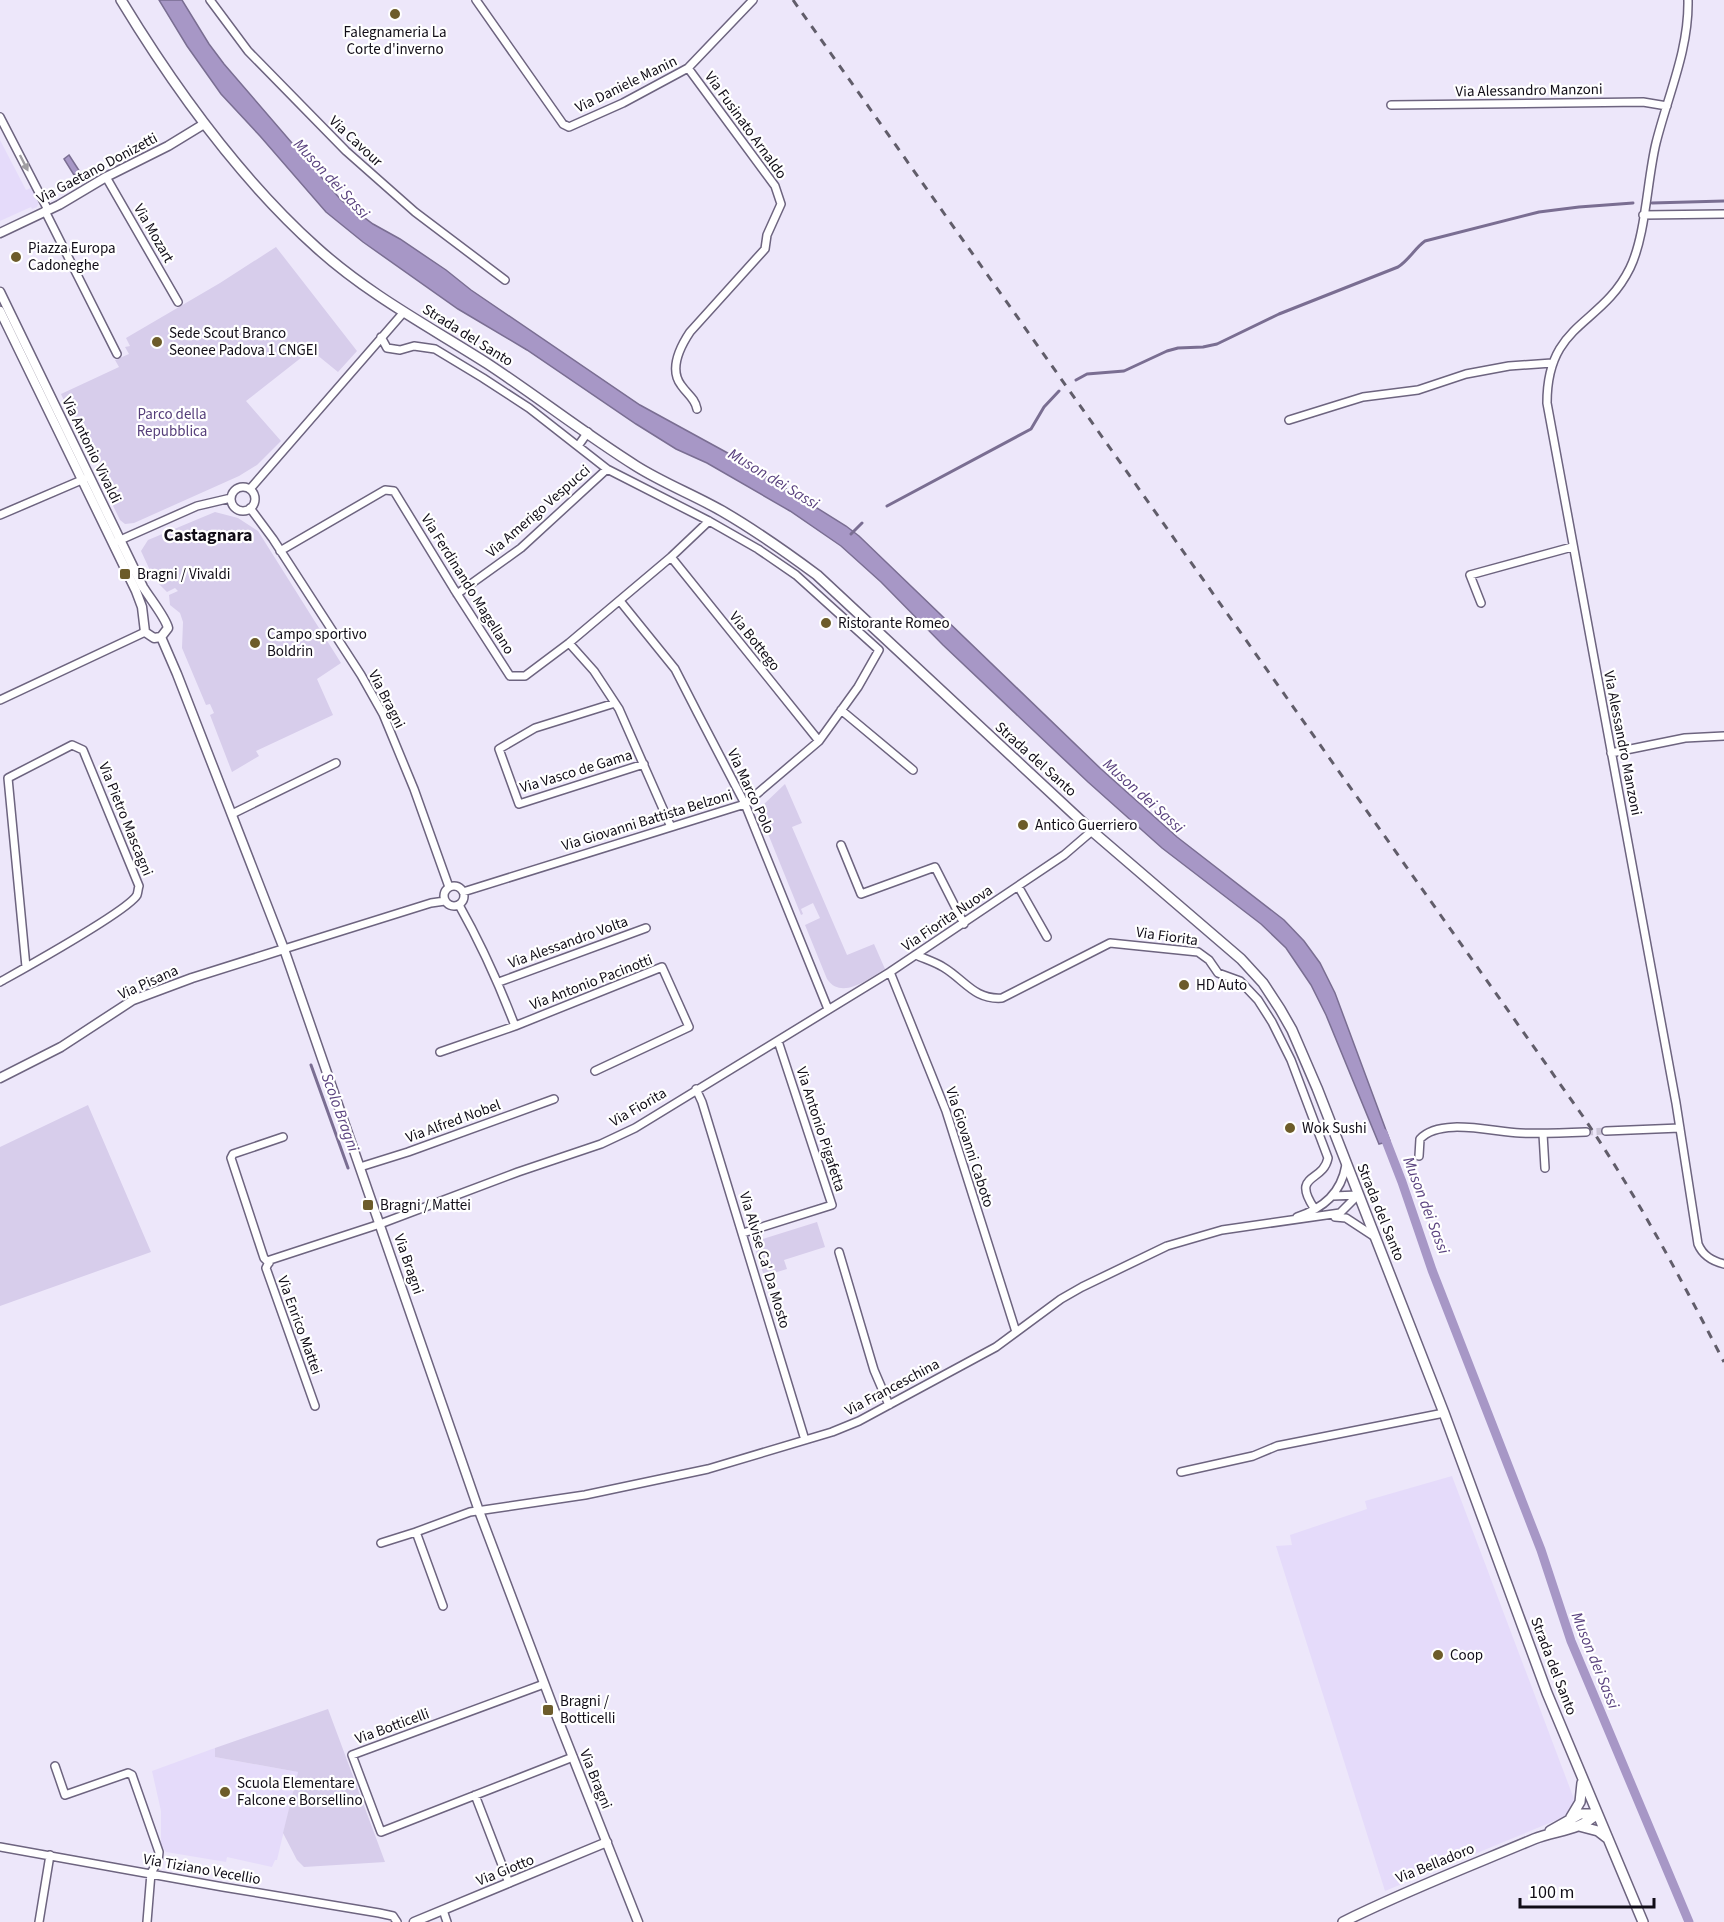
<svg xmlns="http://www.w3.org/2000/svg" width="1724" height="1922" viewBox="0 0 1724 1922" font-family="'Source Sans 3',sans-serif">
<style>
.built{fill:#e5dbfa}
.green{fill:#d7cdeb}
.water{fill:#a797c6;stroke:#7a6e92;stroke-width:1.5}
.lines{fill:none;stroke-linecap:round;stroke-linejoin:round}
.stream{stroke:#7a6e92;stroke-width:3}
.canal{stroke:#a797c6;stroke-width:9}
.minor-tunnel{stroke:#ccc6d8;stroke-width:7;stroke-dasharray:7 3.5;stroke-linecap:butt}
.minor-casing{stroke:#6d647f;stroke-width:10}
.tertiary-casing{stroke:#6d647f;stroke-width:11}
.secondary-casing{stroke:#6d647f;stroke-width:12}
.minor{stroke:#fff;stroke-width:7}
.tertiary{stroke:#fff;stroke-width:8}
.secondary{stroke:#fff;stroke-width:9}
.rail{stroke:#615d6a;stroke-width:3;stroke-dasharray:8 8;stroke-linecap:butt}
.oneway{fill:#a09ea2}
.poi-dot{fill:#6d5c2a;stroke:#fff;stroke-width:2}
.labels{text-anchor:middle;stroke-width:4.5;stroke-linejoin:round;paint-order:stroke}
.poi-label{font-size:15px;fill:#110d17;stroke:#fff;text-anchor:start}
.street-label{font-size:15px;fill:#110d17;stroke:#fff}
.park-label{font-size:15px;fill:#553e7a;stroke:#fff}
.water-label{font-size:16px;font-style:italic;fill:#59417e;stroke:#fff}
.quarter-label{font-size:18px;font-weight:bold;fill:#110d17;stroke:#fff}
</style>
<rect width="100%" height="100%" fill="#ede7fa"/>
<path class="built" d="M 0,140 L 26,190 L 33,187 L 40,200 L 37,207 L 32,209 L 31,207 L 0,221 Z
M 1452,1476 L 1574,1799 L 1573,1806 L 1567,1814 L 1559,1819 L 1385,1891 L 1276,1546 L 1292,1545 L 1290,1535 L 1367,1509 L 1365,1501 Z
M 215,1748 L 215,1757 L 298,1772 L 277,1860 L 275,1860 L 272,1867 L 227,1857 L 226,1862 L 166,1852 L 161,1845 L 161,1811 L 152,1771 Z"/>
<path class="green" d="M 276,247 L 357,351 L 338,372 L 311,350 L 246,401 L 281,441 L 257,465 L 239,476 L 134,523 L 125,524 L 120,520 L 97,473 L 102,471 L 97,460 L 93,462 L 61,394 L 119,367 L 115,360 L 129,354 L 125,347 L 130,346 L 126,338 L 220,283 Z
M 215,512 L 238,518 L 258,531 L 341,663 L 317,679 L 333,715 L 256,751 L 259,756 L 232,772 L 210,715 L 214,713 L 210,704 L 206,705 L 182,648 L 183,622 L 180,613 L 170,605 L 169,595 L 178,591 L 175,588 L 167,592 L 154,579 L 141,551 L 148,540 Z
M 785,784 L 802,823 L 792,827 L 847,955 L 874,944 L 885,969 C 869,978 842,1001 827,979 L 805,925 L 820,918 L 813,903 L 801,909 L 803,914 L 801,915 L 762,819 L 761,807 Z
M 88,1105 L 151,1252 L 0,1306 L 0,1147 Z
M 817,1222 L 825,1247 L 784,1260 L 787,1269 L 764,1276 L 753,1242 Z
M 328,1709 L 385,1862 L 304,1867 L 297,1860 L 283,1833 L 298,1772 L 215,1757 L 215,1748 Z"/>
<path class="water" d="M 159,0 L 182,0 L 209,44 L 224,64 L 341,200 L 373,224 L 400,239 L 446,270 L 471,290 L 640,405 L 735,457 L 846,526 L 859,536 L 1101,769 L 1177,837 L 1284,920 L 1304,941 L 1320,963 L 1335,993 L 1390,1141 L 1379,1144 L 1326,1015 L 1311,985 L 1286,948 L 1261,924 L 1162,848 L 1088,782 L 943,645 L 881,582 L 841,546 L 790,511 L 707,463 L 676,449 L 636,424 L 527,350 L 458,309 L 363,242 L 326,212 L 260,136 L 221,94 L 187,46 Z
M 69,155 L 80,172 L 74,175 L 64,159 Z"/>
<g class="lines">
<path class="stream" d="M 1652,203 L 1724,201
M 1076,380 L 1087,374 L 1124,371 L 1167,351 L 1178,348 L 1203,347 L 1217,344 L 1279,314 L 1398,267 C 1409,260 1415,248 1425,241 L 1539,212 L 1579,207 L 1633,203
M 887,506 L 1031,429 L 1044,407 L 1059,391
M 851,534 L 862,523
M 311,1065 L 348,1168"/>
<path class="canal" d="M 1383,1133 L 1402,1182 L 1432,1270 L 1541,1550 L 1571,1641 L 1689,1922"/>
<path class="minor-tunnel" d="M 1586,1132 L 1606,1131"/>
<g class="minor-casing">
<path id="minor" d="M 210,0 L 248,51 L 346,151 L 415,212 L 505,280
M 476,0 L 563,124 L 569,127 L 623,103 L 688,68 L 753,0
M 1688,0 C 1689,50 1668,95 1656,143 C 1647,180 1646,235 1630,268 C 1601,327 1547,322 1547,403 L 1676,1103 L 1698,1244 C 1703,1256 1712,1261 1724,1264
M 688,68 L 775,186 L 781,204 L 767,235 L 765,249 L 690,332 C 680,347 669,369 681,385 C 687,394 695,398 697,409
M 1391,105 L 1643,102 L 1667,106
M 0,117 L 48,210
M 106,177 L 178,302
M 45,211 L 117,354
M 1643,215 L 1724,214
M 381,337 L 387,348 L 400,350 L 414,346 L 435,349 L 483,378 L 529,408 L 607,469 L 709,521 L 758,549 L 796,575 L 879,650 L 858,687 L 819,741 L 745,804 L 463,892
M 1289,420 L 1363,397 L 1418,390 L 1466,374 L 1509,366 L 1552,363
M 578,446 L 588,432
M231 499a12 12 0 1 1 24 0a12 12 0 1 1-24 0Z
M 250,489 L 403,313
M 250,508 L 273,539 L 361,675 L 383,714 L 414,789 L 449,887
M 0,515 L 84,479
M 118,541 L 197,506 L 231,498
M 280,551 L 385,490 L 394,491 L 454,589 L 510,676 L 525,676 L 569,643 L 671,557 L 709,521
M 671,557 L 819,741
M 457,594 L 521,548 L 607,469
M 620,601 L 675,669 L 697,712 L 745,804 L 828,1009
M 1481,603 L 1470,575 L 1572,547
M 569,643 L 594,671 L 619,709 L 671,827
M 0,700 L 145,632
M 615,703 L 535,728 L 499,749 L 519,804 L 644,764
M 841,710 L 913,770
M 1611,753 L 1685,738 L 1724,736
M 232,814 L 336,763
M 841,845 L 861,894 L 935,867 L 964,924
M 1018,886 L 1047,937
M444 896a10 10 0 1 1 20 0a10 10 0 1 1-20 0Z
M 459,905 C 481,944 499,984 515,1026
M 284,949 L 431,903 L 445,901
M 916,955 C 925,959 935,962 943,967 C 965,980 974,1000 1002,998 L 1110,943 L 1198,952 L 1209,960 L 1218,973 L 1240,981 L 1258,1000 L 1272,1022 L 1291,1060 L 1328,1158 C 1323,1183 1291,1173 1314,1208
M 890,972 L 946,1111 L 1016,1332
M 0,982 C 23,969 128,911 137,895 C 138,892 138,889 139,886 L 83,750 L 72,745 L 8,778 L 26,967
M 499,982 L 646,928
M 440,1052 L 515,1026 L 662,967 L 689,1027 L 595,1071
M 696,1089 L 702,1102 L 805,1440
M 1606,1131 L 1680,1128
M 1543,1134 L 1545,1168
M 1419,1156 L 1420,1139 C 1440,1117 1493,1132 1520,1133 C 1542,1134 1564,1133 1586,1132
M 360,1167 L 408,1152 L 554,1099
M 1333,1196 L 1358,1195
M 1297,1217 C 1324,1208 1341,1193 1346,1165
M 1335,1217 L 1346,1218 L 1375,1237
M 743,1233 L 832,1205 L 778,1041
M 839,1252 L 874,1370 L 889,1405
M 269,1263 L 264,1258 L 231,1158 L 233,1154 L 283,1137
M 315,1406 L 266,1268 L 270,1260 L 380,1224 L 518,1172 L 601,1144 L 635,1128 L 890,972 L 1064,855 L 1092,831
M 1181,1472 L 1253,1456 L 1277,1446 L 1444,1413
M 381,1543 L 416,1532
M 443,1606 L 416,1532 L 470,1512 L 585,1495 L 708,1469 L 832,1432 L 859,1421 L 996,1347 L 1061,1299 L 1082,1287 L 1167,1246 L 1222,1230 L 1340,1213 L 1358,1195
M 544,1684 L 352,1755 L 381,1832 L 573,1757
M 55,1766 L 65,1795 L 128,1773 L 132,1775 L 159,1852 L 158,1861 L 151,1873 L 147,1922
M 475,1795 L 509,1883
M 0,1847 L 223,1887 L 379,1913 L 393,1916 L 397,1922
M 443,1910 L 447,1922
M 39,1922 L 50,1855"/>
</g>
<g class="tertiary-casing">
<path id="tertiary" d="M 0,233 L 59,205 L 106,177 L 168,146 L 204,124
M 0,292 L 143,587 C 149,597 166,618 168,628 L 161,637 L 154,638 L 145,632 L 142,607 L 136,591 L 0,311
M 161,637 L 177,674 L 284,949 L 479,1511 L 555,1712 L 638,1922
M 0,1078 L 61,1047 L 133,1000 L 192,978 L 284,949
M 414,1922 L 607,1842"/>
</g>
<g class="secondary-casing">
<path id="secondary" d="M 121,0 C 175,89 239,178 317,248 C 369,295 430,327 488,364 C 538,397 585,434 636,466 C 663,483 694,495 722,511 C 755,530 786,552 817,575 L 1092,831 L 1241,959 L 1263,983 L 1280,1009 L 1292,1030 L 1317,1088 L 1444,1413 L 1547,1693 L 1643,1922
M 1571,1817 L 1580,1802 L 1582,1783
M 1579,1826 L 1598,1831 L 1607,1838
M 1550,1831 L 1580,1814 L 1597,1814
M 1343,1922 C 1405,1891 1470,1866 1534,1839 C 1556,1830 1579,1831 1597,1814"/>
</g>
<use href="#minor" class="minor"/>
<use href="#tertiary" class="tertiary"/>
<use href="#secondary" class="secondary"/>
<path class="rail" d="M 793,0 L 1582,1115 C 1636,1194 1680,1277 1724,1362"/>
</g>
<defs><path id="oneway-solid" d="M-6-.8H1V-3.2L6.5 0L1 3.2V.8H-6Z" transform="scale(1.5)"/></defs>
<use class="oneway" href="#oneway-solid" transform="translate(24 163) rotate(63)"/>
<g class="poi-dot">
<circle cx="395" cy="14" r="6"/>
<circle cx="16" cy="257" r="6"/>
<circle cx="157" cy="342" r="6"/>
<rect x="119" y="568" width="12" height="12" rx="3"/>
<circle cx="826" cy="623" r="6"/>
<circle cx="255" cy="643" r="6"/>
<circle cx="1023" cy="825" r="6"/>
<circle cx="1184" cy="985" r="6"/>
<circle cx="1290" cy="1128" r="6"/>
<rect x="362" y="1199" width="12" height="12" rx="3"/>
<circle cx="1438" cy="1655" r="6"/>
<rect x="542" y="1704" width="12" height="12" rx="3"/>
<circle cx="225" cy="1792" r="6"/>
</g>
<g class="labels">
<g class="poi-label">
<text x="395" y="37" text-anchor="middle">Falegnameria La<tspan x="395" dy="17">Corte d'inverno</tspan></text>
<text x="28" y="253">Piazza Europa<tspan x="28" dy="17">Cadoneghe</tspan></text>
<text x="169" y="338">Sede Scout Branco<tspan x="169" dy="17">Seonee Padova 1 CNGEI</tspan></text>
<text x="137" y="579">Bragni / Vivaldi</text>
<text x="838" y="628">Ristorante Romeo</text>
<text x="267" y="639">Campo sportivo<tspan x="267" dy="17">Boldrin</tspan></text>
<text x="1035" y="830">Antico Guerriero</text>
<text x="1196" y="990">HD Auto</text>
<text x="1302" y="1133">Wok Sushi</text>
<text x="380" y="1210">Bragni / Mattei</text>
<text x="1450" y="1660">Coop</text>
<text x="560" y="1706">Bragni /<tspan x="560" dy="17">Botticelli</tspan></text>
<text x="237" y="1788">Scuola Elementare<tspan x="237" dy="17">Falcone e Borsellino</tspan></text>
</g>
<g class="street-label">
<text transform="translate(626 84) rotate(-26)" y="5">Via Daniele Manin</text>
<text transform="translate(1529 90) rotate(-1)" y="5">Via Alessandro Manzoni</text>
<text transform="translate(746 125) rotate(54)" y="5">Via Fusinato Arnaldo</text>
<text transform="translate(356 141) rotate(43)" y="5">Via Cavour</text>
<text transform="translate(97 168) rotate(-28)" y="5">Via Gaetano Donizetti</text>
<text transform="translate(154 233) rotate(60)" y="5">Via Mozart</text>
<text transform="translate(468 335) rotate(32)" y="5">Strada del Santo</text>
<text transform="translate(92 450) rotate(64)" y="5">Via Antonio Vivaldi</text>
<text transform="translate(538 511) rotate(-41)" y="5">Via Amerigo Vespucci</text>
<text transform="translate(468 584) rotate(58)" y="5">Via Ferdinando Magellano</text>
<text transform="translate(755 641) rotate(51)" y="5">Via Bottego</text>
<text transform="translate(387 699) rotate(63)" y="5">Via Bragni</text>
<text transform="translate(1623 743) rotate(79)" y="5">Via Alessandro Manzoni</text>
<text transform="translate(1036 759) rotate(42)" y="5">Strada del Santo</text>
<text transform="translate(576 771) rotate(-17)" y="5">Via Vasco de Gama</text>
<text transform="translate(751 791) rotate(65)" y="5">Via Marco Polo</text>
<text transform="translate(126 819) rotate(68)" y="5">Via Pietro Mascagni</text>
<text transform="translate(647 820) rotate(-17)" y="5">Via Giovanni Battista Belzoni</text>
<text transform="translate(947 918) rotate(-34)" y="5">Via Fiorita Nuova</text>
<text transform="translate(1167 936) rotate(8)" y="5">Via Fiorita</text>
<text transform="translate(568 942) rotate(-20)" y="5">Via Alessandro Volta</text>
<text transform="translate(148 982) rotate(-24)" y="5">Via Pisana</text>
<text transform="translate(591 982) rotate(-21)" y="5">Via Antonio Pacinotti</text>
<text transform="translate(638 1107) rotate(-30)" y="5">Via Fiorita</text>
<text transform="translate(453 1121) rotate(-20)" y="5">Via Alfred Nobel</text>
<text transform="translate(821 1129) rotate(72)" y="5">Via Antonio Pigafetta</text>
<text transform="translate(970 1147) rotate(72)" y="5">Via Giovanni Caboto</text>
<text transform="translate(1381 1212) rotate(68)" y="5">Strada del Santo</text>
<text transform="translate(765 1260) rotate(73)" y="5">Via Alvise Ca' Da Mosto</text>
<text transform="translate(409 1264) rotate(71)" y="5">Via Bragni</text>
<text transform="translate(300 1325) rotate(70)" y="5">Via Enrico Mattei</text>
<text transform="translate(892 1387) rotate(-28)" y="5">Via Franceschina</text>
<text transform="translate(1554 1666) rotate(69)" y="5">Strada del Santo</text>
<text transform="translate(392 1726) rotate(-20)" y="5">Via Botticelli</text>
<text transform="translate(596 1779) rotate(68)" y="5">Via Bragni</text>
<text transform="translate(1435 1863) rotate(-22)" y="5">Via Belladoro</text>
<text transform="translate(202 1869) rotate(10)" y="5">Via Tiziano Vecellio</text>
<text transform="translate(505 1870) rotate(-22)" y="5">Via Giotto</text>
</g>
<g class="park-label">
<text x="172" y="419">Parco della<tspan x="172" dy="17">Repubblica</tspan></text>
</g>
<g class="water-label">
<text transform="translate(332 178) rotate(47)" y="6">Muson dei Sassi</text>
<text transform="translate(774 478) rotate(31)" y="6">Muson dei Sassi</text>
<text transform="translate(1144 795) rotate(42)" y="6">Muson dei Sassi</text>
<text transform="translate(341 1112) rotate(70)" y="6">Scolo Bragni</text>
<text transform="translate(1427 1205) rotate(69)" y="6">Muson dei Sassi</text>
<text transform="translate(1596 1660) rotate(68)" y="6">Muson dei Sassi</text>
</g>
<g class="quarter-label">
<text x="208" y="541">Castagnara</text>
</g>
</g>
<path d="M1520 1898v9h134v-9" fill="none" stroke="#110d17" stroke-width="3"/>
<text x="1529" y="1898" font-size="18" fill="#110d17" stroke="#ffffff" stroke-width="4.5" paint-order="stroke">100 m</text>
</svg>
